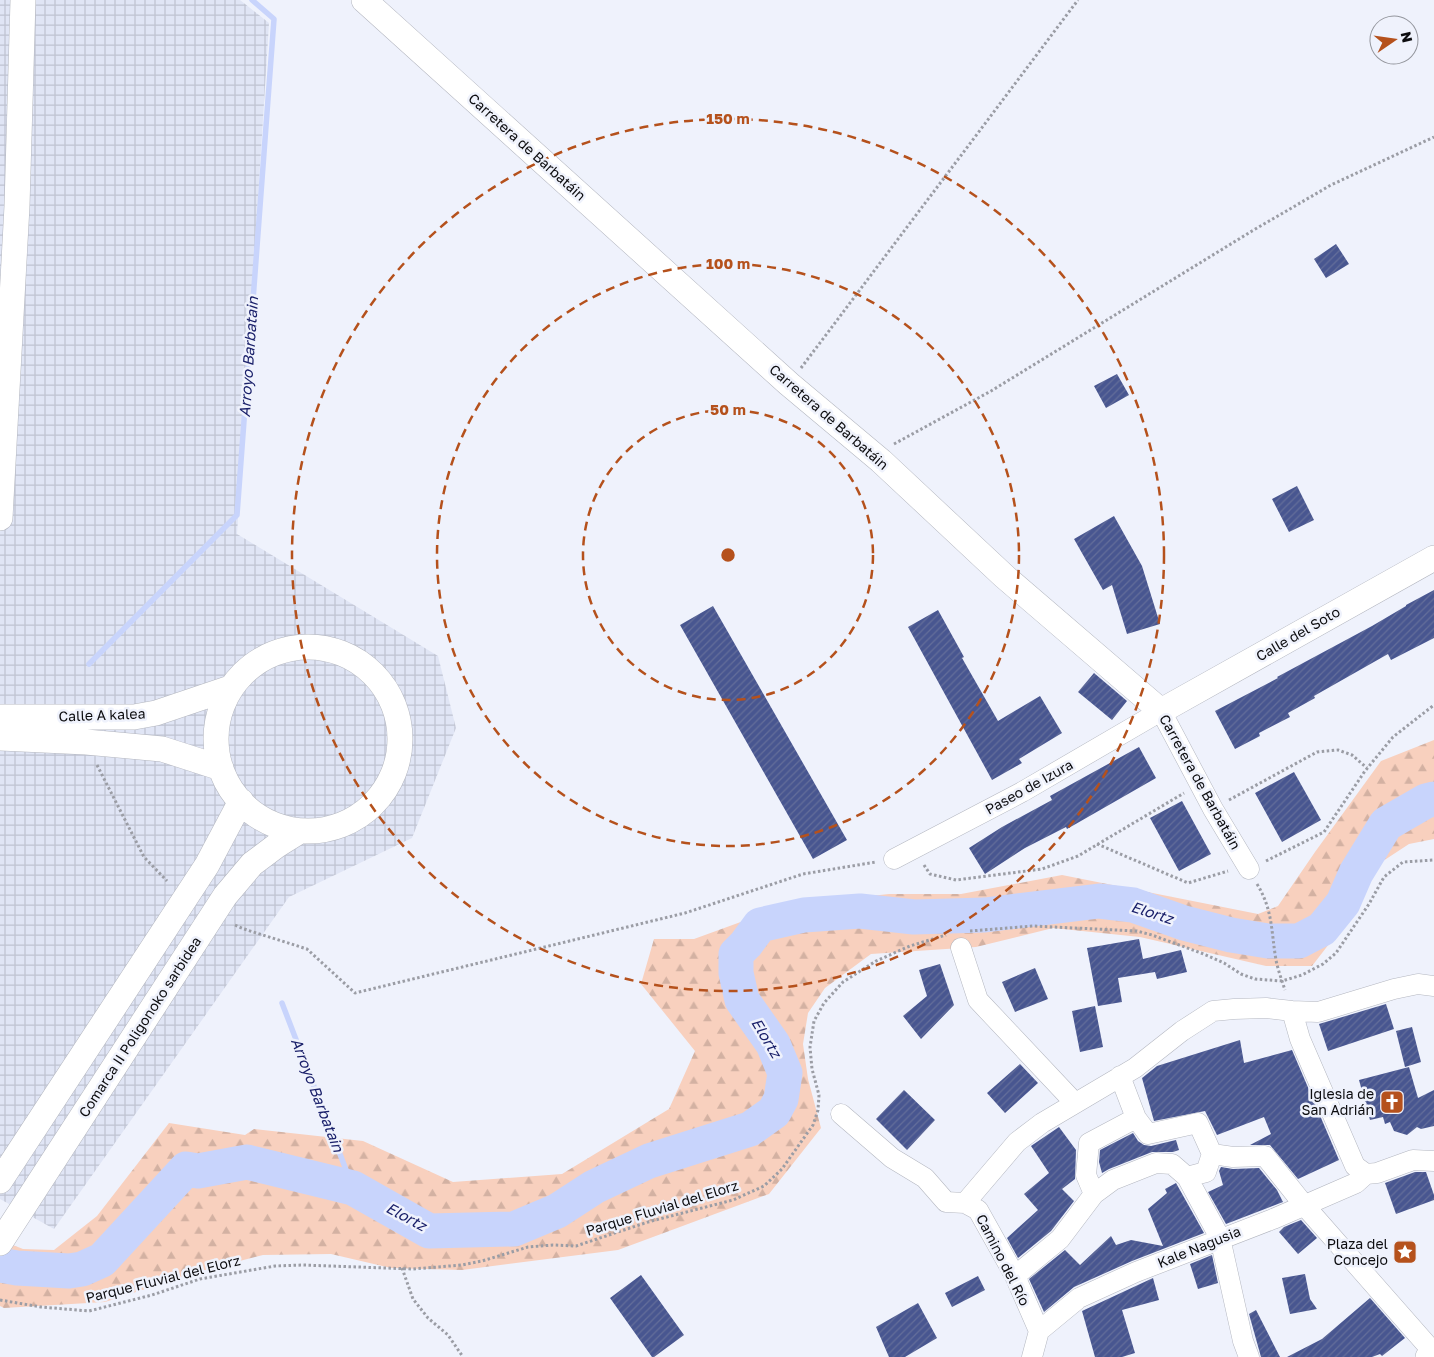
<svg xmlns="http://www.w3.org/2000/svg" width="1434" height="1357" viewBox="0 0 1434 1357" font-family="'Golos Text',sans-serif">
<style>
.industrial{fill:url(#industrial-grid)}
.forest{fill:url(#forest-firs)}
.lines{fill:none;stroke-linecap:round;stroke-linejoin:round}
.stream{stroke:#c8d4fc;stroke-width:5.5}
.river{stroke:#c8d4fc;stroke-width:35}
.building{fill:url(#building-hatch)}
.minor-casing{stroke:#b4b7c0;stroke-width:21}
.tertiary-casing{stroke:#b4b7c0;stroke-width:26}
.path{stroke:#9b9da5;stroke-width:3;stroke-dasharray:2.5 2.5;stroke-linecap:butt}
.minor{stroke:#fff;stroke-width:20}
.tertiary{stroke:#fff;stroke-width:25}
.ring{fill:none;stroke:#b5511c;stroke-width:2.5;stroke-dasharray:9 6}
.labels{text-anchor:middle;stroke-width:5;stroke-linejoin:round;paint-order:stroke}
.street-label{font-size:14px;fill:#0c0c0f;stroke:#eff2fc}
.poi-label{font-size:14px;fill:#0c0c0f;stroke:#eff2fc;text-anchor:end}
.water-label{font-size:15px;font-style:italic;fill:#1a206a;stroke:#eff2fc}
.centre{fill:#b5511c;stroke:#eff2fc;stroke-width:2.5}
.ring-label{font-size:15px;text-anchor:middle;font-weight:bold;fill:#b5511c;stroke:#eff2fc;stroke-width:5;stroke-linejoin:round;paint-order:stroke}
</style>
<defs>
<pattern id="industrial-grid" width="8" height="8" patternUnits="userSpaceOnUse" patternTransform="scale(1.25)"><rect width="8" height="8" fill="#e0e5f5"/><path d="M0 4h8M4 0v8" fill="none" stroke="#bfc3d1"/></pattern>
<pattern id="forest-firs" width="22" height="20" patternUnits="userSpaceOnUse" patternTransform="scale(1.25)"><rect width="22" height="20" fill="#f8d0be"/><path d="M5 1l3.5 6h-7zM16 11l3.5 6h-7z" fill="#d3b1a2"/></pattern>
<pattern id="building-hatch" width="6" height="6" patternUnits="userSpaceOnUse" patternTransform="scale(1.25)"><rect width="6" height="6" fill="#485690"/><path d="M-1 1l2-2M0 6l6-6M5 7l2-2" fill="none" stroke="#646e9a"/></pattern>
</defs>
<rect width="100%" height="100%" fill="#eff2fc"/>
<path class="industrial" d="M 0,0 L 240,0 L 269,23 L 237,534 L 438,656 L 456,728 L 412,838 L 289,897 L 54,1229 L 0,1199 Z"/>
<path class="forest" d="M 1434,740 L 1434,839 L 1409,844 L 1380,863 L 1353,913 L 1312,966 L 1266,966 L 1140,937 L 1053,928 L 976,947 L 871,954 L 825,988 L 808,1013 L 803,1044 L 808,1079 L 821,1128 L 769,1194 L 618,1250 L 462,1270 L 391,1268 L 331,1254 L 263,1255 L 201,1271 L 105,1302 L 4,1308 L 0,1306 L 0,1240 L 23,1249 L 54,1250 L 97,1216 L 169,1123 L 245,1135 L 254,1129 L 363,1141 L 453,1182 L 562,1174 L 669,1109 L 695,1051 L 641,984 L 654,939 L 694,939 L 787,905 L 889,894 L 961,894 L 1062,875 L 1258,914 L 1278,906 L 1315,852 L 1381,761 Z"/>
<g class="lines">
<path class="stream" d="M 89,664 L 237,515 L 274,19 L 252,0
M 282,1003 L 353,1188"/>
<path class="river" d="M 0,1265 L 17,1268 L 69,1271 L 82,1269 L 102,1260 L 186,1169 L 198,1171 L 247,1162 L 353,1188 L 429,1231 L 514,1229 L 557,1211 L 594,1187 L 649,1161 L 750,1129 L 774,1112 L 781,1099 L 785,1073 L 773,1044 L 742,1000 L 736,973 L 736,954 L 746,944 L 760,925 L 804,915 L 860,911 L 914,917 L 985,915 L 1099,901 L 1133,905 L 1184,923 L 1231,935 L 1268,941 L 1299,941 L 1322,929 L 1343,903 L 1356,873 L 1386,824 L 1426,801 L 1434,799"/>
</g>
<path class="building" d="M 1336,244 L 1349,264 L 1326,278 L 1314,259 Z
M 1117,374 L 1129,395 L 1106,408 L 1094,386 Z
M 1297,486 L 1314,520 L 1289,532 L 1272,499 Z
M 1114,516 L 1142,566 L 1160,624 L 1127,634 L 1112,585 L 1103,590 L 1074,539 Z
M 1434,590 L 1434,638 L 1391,660 L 1388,654 L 1314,696 L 1315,698 L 1288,713 L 1290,717 L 1259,733 L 1260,736 L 1235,749 L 1215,711 L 1278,678 L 1277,677 L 1372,626 L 1406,606 L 1406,605 Z
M 713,606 L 847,840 L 813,859 L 680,625 Z
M 938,610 L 964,657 L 962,658 L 998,721 L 1040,696 L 1062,733 L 1019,759 L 1022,763 L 992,780 L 908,627 Z
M 1094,673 L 1127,701 L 1112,720 L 1078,692 Z
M 1139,747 L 1156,778 L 1067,829 L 1066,827 L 1025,848 L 985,874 L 969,848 L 1002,827 L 1052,800 L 1050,796 Z
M 1294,772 L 1321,820 L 1282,842 L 1255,793 Z
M 1182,801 L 1211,854 L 1179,871 L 1150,818 Z
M 1139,939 L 1143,959 L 1181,950 L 1187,972 L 1157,979 L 1155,972 L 1118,978 L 1122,1002 L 1098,1006 L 1087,948 Z
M 940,964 L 954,1005 L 921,1039 L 903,1016 L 927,996 L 919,970 Z
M 1035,968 L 1048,999 L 1015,1012 L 1002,982 Z
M 1386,1004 L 1394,1029 L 1328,1051 L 1319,1024 Z
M 1095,1006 L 1103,1047 L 1080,1052 L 1072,1011 Z
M 1412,1027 L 1421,1062 L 1405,1067 L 1396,1031 Z
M 1240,1040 L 1244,1063 L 1292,1050 L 1339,1160 L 1298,1179 L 1270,1145 L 1250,1145 L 1271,1134 L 1264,1117 L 1217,1135 L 1205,1111 L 1154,1121 L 1142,1078 L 1157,1066 Z
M 1020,1064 L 1038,1083 L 1005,1113 L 987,1093 Z
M 1409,1067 L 1418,1098 L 1434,1090 L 1434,1126 L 1421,1129 L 1417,1127 L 1407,1135 L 1394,1131 L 1390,1122 L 1385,1124 L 1383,1117 L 1370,1120 L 1359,1080 Z
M 904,1090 L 935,1120 L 907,1150 L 876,1119 Z
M 1059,1127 L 1076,1150 L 1075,1179 L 1062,1189 L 1074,1201 L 1051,1231 L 1018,1258 L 1007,1238 L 1038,1210 L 1024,1194 L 1049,1173 L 1031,1146 Z
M 1133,1133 L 1138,1141 L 1144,1145 L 1151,1146 L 1176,1140 L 1179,1150 L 1173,1152 L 1152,1152 L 1109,1169 L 1102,1173 L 1099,1162 L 1100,1150 Z
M 1221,1167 L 1233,1169 L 1259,1168 L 1277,1190 L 1283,1202 L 1226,1224 L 1208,1192 L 1223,1185 L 1219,1171 Z
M 1415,1172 L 1426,1172 L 1434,1195 L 1434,1200 L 1396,1214 L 1385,1183 Z
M 1176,1183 L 1204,1233 L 1132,1261 L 1074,1287 L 1044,1312 L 1029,1279 L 1065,1250 L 1080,1265 L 1111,1236 L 1116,1245 L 1131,1240 L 1163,1246 L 1148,1209 L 1167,1193 L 1165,1189 Z
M 1301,1220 L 1317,1238 L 1298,1254 L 1279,1232 L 1284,1227 Z
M 1212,1255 L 1218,1283 L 1198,1289 L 1190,1264 Z
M 1305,1274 L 1310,1299 L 1317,1309 L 1290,1314 L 1282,1278 Z
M 641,1275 L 684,1335 L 654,1357 L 652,1357 L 610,1298 Z
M 978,1276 L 985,1290 L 952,1307 L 945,1293 Z
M 1153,1278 L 1159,1300 L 1122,1310 L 1135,1353 L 1122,1357 L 1095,1357 L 1082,1311 Z
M 1370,1298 L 1405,1338 L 1382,1356 L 1380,1354 L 1372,1357 L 1287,1357 L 1322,1339 Z
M 918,1303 L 937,1338 L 905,1357 L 889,1357 L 876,1327 Z
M 1256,1310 L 1280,1357 L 1261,1357 L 1249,1314 Z"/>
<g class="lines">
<g class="minor-casing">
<path id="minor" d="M 894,859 L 1022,792 L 1161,711 L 1213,809 L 1249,869
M 961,948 L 978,1000 L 1075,1103
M 1292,1011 L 1300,1039 L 1355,1166 L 1366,1174 L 1377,1173 L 1413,1160 L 1434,1161
M 1120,1076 L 1136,1118 L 1148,1134 L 1198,1123 L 1212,1154 L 1206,1172 L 1187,1177
M 841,1114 L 892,1158 L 925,1178 L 946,1202 L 965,1203 L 978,1210 L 1015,1276 L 1039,1331 L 1032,1357
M 1212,1154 L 1233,1157 L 1265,1156 L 1304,1205 L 1434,1353
M 1094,1194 L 1086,1175 L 1089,1143 L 1136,1118
M 965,1203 L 1017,1142 L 1042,1123 L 1135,1068 L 1182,1031 L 1213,1011 L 1234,1009 L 1266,1008 L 1292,1011 L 1318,1012 L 1394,989 L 1418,984 L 1434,986
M 1015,1276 L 1060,1239 L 1094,1194 L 1113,1180 L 1156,1163 L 1172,1164 L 1187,1177 L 1220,1238 L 1243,1341 L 1249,1357
M 1039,1331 L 1079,1298 L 1136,1272 L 1273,1219 L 1356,1183 L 1366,1174"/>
</g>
<g class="tertiary-casing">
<path id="tertiary" d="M 364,0 L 789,384 L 881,461 L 1005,577 L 1161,711 L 1434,558
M 0,518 L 17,206 L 23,0
M216 739a92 92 0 1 1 184 0a92 92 0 1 1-184 0Z
M 0,717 L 134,717 L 156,713 L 230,688
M 0,738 L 86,742 L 162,749 L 221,768
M 0,1181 L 207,865 L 241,801
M 0,1243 L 225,896 L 252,864 L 276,846 L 300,831
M 1428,1357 L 1434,1355"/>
</g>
<path class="path" d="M 801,368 L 1078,0
M 894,444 L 991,391 L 1252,231 L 1331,185 L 1434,137
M 97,765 L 144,857 L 167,881
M 1229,800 L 1317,752 L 1338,750 L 1352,755 L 1367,768
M 1097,844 L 1188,883 L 1228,871
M 1266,861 L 1324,832 L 1365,771 L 1393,737 L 1434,705
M 924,865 L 930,874 L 956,880 L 1042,869 L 1078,856 L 1184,793
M 1257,884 C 1273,910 1271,931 1276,960 C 1278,970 1282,981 1285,990
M 235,925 L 244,929 L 307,949 L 355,993 L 685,913 L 803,874 L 876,862
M 970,931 L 1033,926 L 1137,931 L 1152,935 L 1201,953 L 1224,963 L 1241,974 L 1255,979 L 1282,981 L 1302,975 L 1323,964 L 1336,953 L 1369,904 L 1384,877 L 1403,862 L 1434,860
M 402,1268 L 413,1299 L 428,1318 L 448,1335 L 463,1357
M 0,1300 L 41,1307 L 89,1311 L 152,1295 L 200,1279 L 275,1266 L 303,1265 L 413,1269 L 462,1265 L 482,1261 L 528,1247 L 553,1245 L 576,1246 L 648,1222 L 733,1200 L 764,1186 L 782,1169 L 813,1125 L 818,1110 L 819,1095 L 812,1069 L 810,1047 L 814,1021 L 824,1003 L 843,982 L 876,961 L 910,946 L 946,935"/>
<use href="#minor" class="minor"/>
<use href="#tertiary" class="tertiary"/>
</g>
<g class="ring">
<circle cx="728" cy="555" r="145"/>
<circle cx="728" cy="555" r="291"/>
<circle cx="728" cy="555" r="436"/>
</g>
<defs>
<g id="church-square" transform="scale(1.25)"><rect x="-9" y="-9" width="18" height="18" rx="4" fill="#b5511c" stroke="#eff2fc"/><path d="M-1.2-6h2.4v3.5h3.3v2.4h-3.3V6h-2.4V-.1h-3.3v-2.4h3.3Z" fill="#fff"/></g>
<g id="sight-square" transform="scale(1.25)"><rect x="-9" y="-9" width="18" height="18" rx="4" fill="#b5511c" stroke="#eff2fc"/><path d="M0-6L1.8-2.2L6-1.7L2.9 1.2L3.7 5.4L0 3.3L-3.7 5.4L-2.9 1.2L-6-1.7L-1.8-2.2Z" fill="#fff"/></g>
</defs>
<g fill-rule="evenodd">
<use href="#church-square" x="1392" y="1102"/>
<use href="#sight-square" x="1405" y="1252"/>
</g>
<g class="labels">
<g class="street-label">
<text transform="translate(527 147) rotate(42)" y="5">Carretera de Barbatáin</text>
<text transform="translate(829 417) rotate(41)" y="5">Carretera de Barbatáin</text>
<text transform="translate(1298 634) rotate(-30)" y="5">Calle del Soto</text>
<text transform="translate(102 715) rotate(-2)" y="5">Calle A kalea</text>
<text transform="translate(1200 782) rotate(61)" y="5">Carretera de Barbatáin</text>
<text transform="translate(1029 787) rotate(-29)" y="5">Paseo de Izura</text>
<text transform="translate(140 1027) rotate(-57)" y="5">Comarca II Poligonoko sarbidea</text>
<text transform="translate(662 1208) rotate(-17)" y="5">Parque Fluvial del Elorz</text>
<text transform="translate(1199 1247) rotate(-22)" y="5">Kale Nagusia</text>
<text transform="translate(1003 1260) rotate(63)" y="5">Camino del Río</text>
<text transform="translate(163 1279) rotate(-14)" y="5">Parque Fluvial del Elorz</text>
</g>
<g class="poi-label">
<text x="1374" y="1099">Iglesia de<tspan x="1374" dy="16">San Adrián</tspan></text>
<text x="1388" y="1249">Plaza del<tspan x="1388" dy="16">Concejo</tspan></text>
</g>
<g class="water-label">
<text transform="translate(249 357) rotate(-86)" y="5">Arroyo Barbatain</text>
<text transform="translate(1152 913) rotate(18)" y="5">Elortz</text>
<text transform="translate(766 1038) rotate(59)" y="5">Elortz</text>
<text transform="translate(317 1095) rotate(69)" y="5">Arroyo Barbatain</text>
<text transform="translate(406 1217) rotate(28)" y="5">Elortz</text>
</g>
</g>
<circle cx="728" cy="555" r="8" class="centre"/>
<g class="ring-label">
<text x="728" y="124">150 m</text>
<text x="728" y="269">100 m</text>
<text x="728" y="415">50 m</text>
</g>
<g transform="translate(1394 40) rotate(77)"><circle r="24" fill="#eff2fc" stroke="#94969d"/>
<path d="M0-4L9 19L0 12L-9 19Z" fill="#b5511c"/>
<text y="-8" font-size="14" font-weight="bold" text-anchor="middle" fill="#0c0c0f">N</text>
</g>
</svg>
